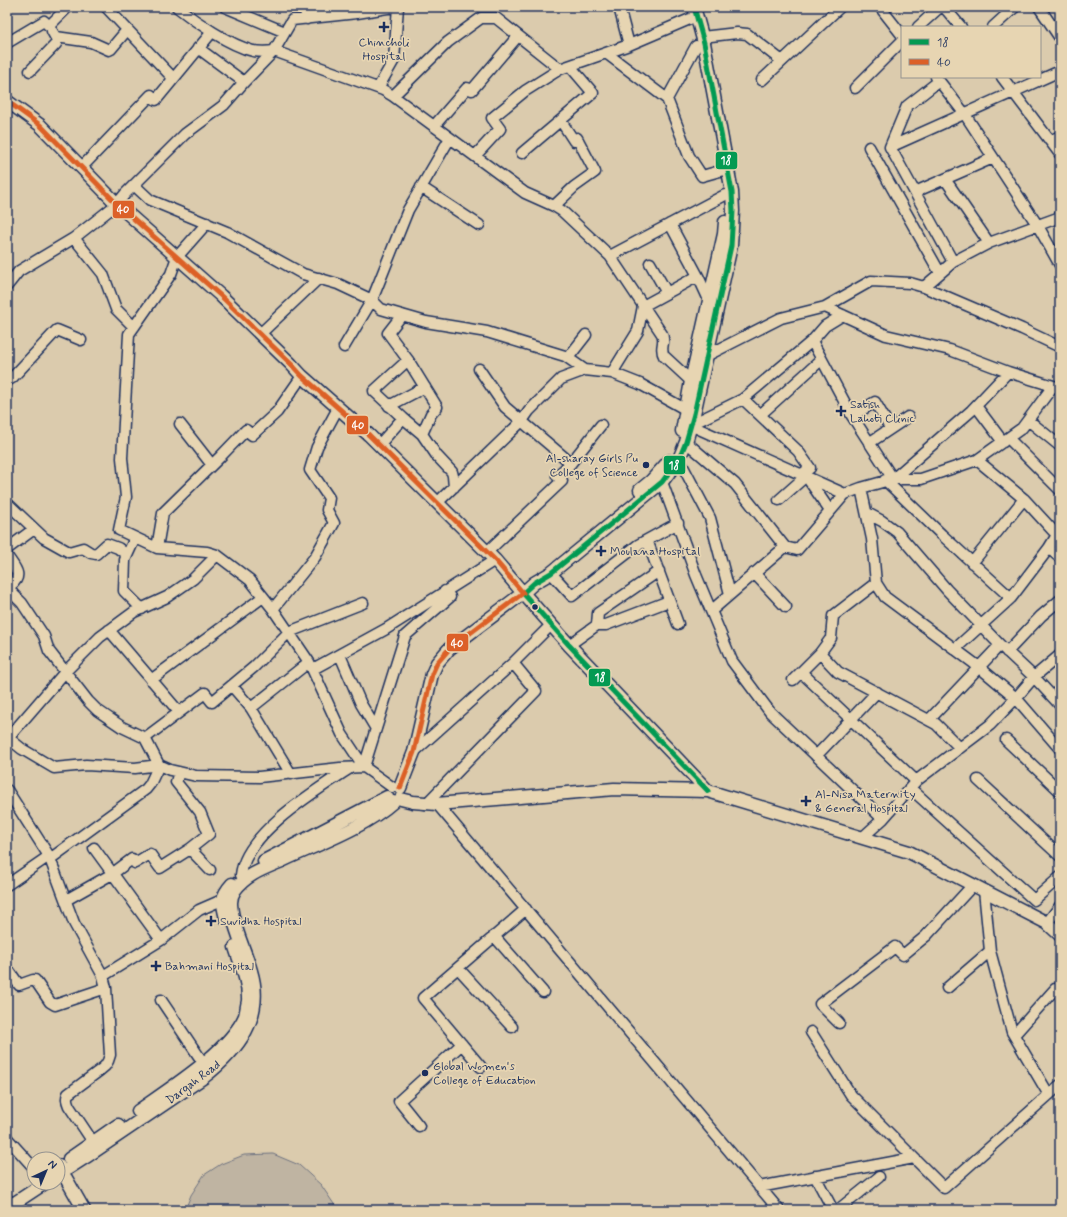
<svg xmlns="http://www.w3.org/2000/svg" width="1067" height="1217" viewBox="0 0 1067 1217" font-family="Mynerve,sans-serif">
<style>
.green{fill:#bfb4a2;stroke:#6d7280}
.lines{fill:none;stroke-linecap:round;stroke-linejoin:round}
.minor-casing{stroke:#1b2f5e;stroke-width:13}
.major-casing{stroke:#1b2f5e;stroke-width:15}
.minor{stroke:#e7d5b2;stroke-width:10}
.major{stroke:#e7d5b2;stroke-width:12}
.bus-1-casing{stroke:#e7d5b2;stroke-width:8}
.bus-2-casing{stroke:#e7d5b2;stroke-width:8}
.bus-1{stroke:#039a52;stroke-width:5}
.bus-2{stroke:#dc6028;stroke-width:5}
.poi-dot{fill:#1b2f5e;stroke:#e7d5b2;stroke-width:1.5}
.labels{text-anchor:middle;stroke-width:3.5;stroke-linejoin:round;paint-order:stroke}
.poi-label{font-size:12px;fill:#1b2f5e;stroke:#e7d5b2;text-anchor:start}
.street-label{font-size:12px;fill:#1b2f5e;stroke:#e7d5b2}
.line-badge{stroke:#e7d5b2;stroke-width:1.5}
.badge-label{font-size:11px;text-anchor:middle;font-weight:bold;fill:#fff}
</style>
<rect width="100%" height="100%" fill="#dbcbad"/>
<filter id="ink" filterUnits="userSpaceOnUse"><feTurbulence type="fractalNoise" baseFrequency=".025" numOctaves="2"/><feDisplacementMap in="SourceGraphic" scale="8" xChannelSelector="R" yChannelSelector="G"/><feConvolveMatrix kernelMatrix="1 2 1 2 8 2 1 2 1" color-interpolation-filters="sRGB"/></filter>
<g filter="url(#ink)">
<path class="green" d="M 273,1154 L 299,1165 L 321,1185 L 338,1210 L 185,1210 L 191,1195 L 204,1175 L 221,1164 L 244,1155 Z"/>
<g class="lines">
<g class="minor-casing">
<path id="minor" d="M 106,7 L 173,78
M 177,7 C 196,22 229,45 253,51 C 260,52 267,52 274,51 L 383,90 L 393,96 L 525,193 L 554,206 L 562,211 L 610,256 L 662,334 C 666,342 659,348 664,356 L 691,381
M 225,7 L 285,32
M 304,7 L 307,19
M 619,7 L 629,45
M 880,7 L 902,35
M 944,7 L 961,27
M 1039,7 L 1060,38
M 918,27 L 940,7
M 993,27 L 1015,7
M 56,37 L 91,42 L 109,50 L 111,49 L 127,30
M 702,37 L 737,33 L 747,34 L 782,61
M 7,43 L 44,21 L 49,26 L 68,7
M 198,48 L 244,82
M 606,53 L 667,99 L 696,46
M 30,71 L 56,44 L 57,40 L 52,31
M 936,77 L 964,113 L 1038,226 L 1060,265
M 1002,77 L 1060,154
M 762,80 L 840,7
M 378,88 L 394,60 L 398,7
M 855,88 L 902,41
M 393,96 L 448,42 L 481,18 L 496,18 L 560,69 L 629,45 L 690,19
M 667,99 L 689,156 L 702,176 L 727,169
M 434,126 L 467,88 L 472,90 L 518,36
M 1050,141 L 1060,136
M 869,147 L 940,273
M 890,147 L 907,106 L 939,81
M 522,153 L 593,93 L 570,66
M 475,156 L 500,129 L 492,118 L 525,91 L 560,69
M 82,167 L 151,95 L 156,100 L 212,32
M 945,179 L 989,243
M 134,185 L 150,200 L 227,232 L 303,274 L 338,284 L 372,300 L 408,210 L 450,138
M 421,187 L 479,225
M 915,192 L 993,158
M 554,206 L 574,187 L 595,172 L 577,138 L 574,141 L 561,121
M 207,223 L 177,257 L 171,274 L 129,334 L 122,458 L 126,497 L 119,530 L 157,548 L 207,552 L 217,555 L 250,580 L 273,609 L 309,662 L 342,734 L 364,767
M 670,224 L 698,276
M 74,238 L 103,274 L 116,309 L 134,327
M 610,256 L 725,195
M 953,262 L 890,147 L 1060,71
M 650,263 L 667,293
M 7,286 L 19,271 L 74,238 L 117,204 L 125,194 L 185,134 L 224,105 L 244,82 L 274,51 L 292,20 L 357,13 L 393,7
M 924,287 L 953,262 L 989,243 L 1060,217
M 825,307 L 871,281 L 910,283 L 924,287 L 1022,329 L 1060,347
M 260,334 L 319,278
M 812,341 L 852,416 L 893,479 L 921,479 L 977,460 L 1022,428 L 1053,386
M 344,347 L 372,300 L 381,309 L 426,322 L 487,332 L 565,356 L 585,370 L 612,373 L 638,331 L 643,306 L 698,276 L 709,300
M 706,356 L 781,318 L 825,307 L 886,335 L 950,350 L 1008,372 L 1060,388
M 568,358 L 586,335
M 479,369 L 505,407 L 571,463 L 601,425
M 612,373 L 640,384 L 692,413
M 7,381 L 12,378 L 57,330 L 81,340
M 743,399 L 812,341 L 825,326 L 843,315
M 389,406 L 425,387
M 976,406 L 1003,442
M 760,415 L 821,360
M 852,416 L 875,402 L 890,428
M 403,418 L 374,391 L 408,360
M 1028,420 L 1060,446
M 180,424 L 212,465
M 690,425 L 845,494 L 797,550 L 785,547 L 711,611
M 690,425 L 743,399 L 798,451 L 810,468 L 802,474
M 422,434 L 437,456 L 452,472 L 453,476 L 454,487
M 1008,438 L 1060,490
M 686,442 L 735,484 L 785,547
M 869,443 L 908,417
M 379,445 L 403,418 L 422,434 L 431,414 L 437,407 L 408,360 L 388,333 L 402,315
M 679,459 L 710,518 L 730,594
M 977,460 L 1024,499
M 885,480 L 942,535 L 1011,598
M 662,482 L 696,575 L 732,661 L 770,712 L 883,819 L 863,837
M 861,488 L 893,479 L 971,411 L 1008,372
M 845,494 L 861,488 L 872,539 L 876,583 L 885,597 L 979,667 L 1016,698 L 990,725 L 916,781 L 883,819
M 779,500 L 806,476 L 830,511
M 7,503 L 44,538 L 69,552 L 83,548 L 91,553 L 96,554 L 107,544 L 118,548 L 127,555
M 437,503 L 522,421 L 529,411 L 561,379 L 585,370
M 867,513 L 882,521 L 897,532 L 947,590 L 1000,645 L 1034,677 L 1016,698 L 1060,749
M 135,538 L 125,560 L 124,591 L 142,609
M 647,540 L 678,624
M 157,548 L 163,513 L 220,457 L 246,430 L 252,435 L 277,412 L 302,376
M 1049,548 L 1060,558
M 7,549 L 34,529
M 487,552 L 562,481 L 557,476 L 571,463
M 7,556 C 14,567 24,575 11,585 L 10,589 L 13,594 L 22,603 L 44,636 L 49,651 L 88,701 L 97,710 L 122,727 L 145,738 L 159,765 L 150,784 L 146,789 L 50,859
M 972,563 L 1024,499 L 1057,535
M 551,573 L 572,596 L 638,545 L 678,523
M 754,573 L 786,607
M 876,583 L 833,616 L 831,638 L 820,653 L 838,672 L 936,724 L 960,748
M 273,609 L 315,557 L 334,523 L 327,510 L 329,498 L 310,470 L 317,447 L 338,408
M 597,625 L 598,613 L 659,571
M 109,630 L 179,712
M 569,645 L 597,625 L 606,625 L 669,601
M 955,649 L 1011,598 L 1049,548 L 1060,530
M 1007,652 L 1041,616 L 1060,600
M 340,655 L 361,704 L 376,729
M 1060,655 L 1034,677 L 1060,705
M 313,669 L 386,629 L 495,560
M 801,672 L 916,781
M 151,680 L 263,597
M 793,680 L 820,653
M 232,686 L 251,708 L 309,662
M 251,708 L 291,774
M 929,720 L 1000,645
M 7,737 L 22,749 L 54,768 L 86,765 L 135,768 L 159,765 L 170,770 L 196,776 L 259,777 L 340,768 L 364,767 L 392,787
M 8,738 L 65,672 L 100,637 L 134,612 L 167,597 L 193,579 L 217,555
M 145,738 L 205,693 L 212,702 L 254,667 L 289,632 L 363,603
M 1006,740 L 1060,791
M 414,752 L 513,663 L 551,625
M 816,756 L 877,692
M 364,767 L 405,636 L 450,597 L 445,591
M 179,772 L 176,782 L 200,812 L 209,834 L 190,849 L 210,870
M 978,780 L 1060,856
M 910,788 L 1034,900 L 1060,877
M 7,790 L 49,856 L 74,923 L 103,976 L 106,988 L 110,1055 L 108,1061 L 105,1066 L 99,1071 L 68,1094 C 66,1099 67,1101 69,1106 L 93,1142
M 426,804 L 536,691 L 513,663
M 437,804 L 779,1210
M 94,848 L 161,940
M 241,875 C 245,833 317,790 350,768
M 7,885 L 49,856
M 984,890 L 990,951 L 1012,1032 L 1049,1095
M 66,900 L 112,874 L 132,859 L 135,863 L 150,854 L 160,868 L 190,849
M 1047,923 L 1060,906
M 494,936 L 543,992
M 458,968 L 512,1027
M 10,972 L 19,985 L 33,980 L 35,980 L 50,1002 L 55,1005 L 106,988
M 103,976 L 161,940 L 199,910 L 222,900
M 947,988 L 990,951
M 161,1000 L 204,1064
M 839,1023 L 820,1004 L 895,947 L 903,955 L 926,936 L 973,885
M 811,1032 L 851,1095 L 944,1188 L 1060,1085
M 1014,1035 L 1055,989
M 481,1067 L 423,998 L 526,909
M 419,1126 L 399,1101 L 462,1044
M 7,1138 L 34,1168
M 815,1176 L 833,1210
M 759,1187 L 914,1158
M 7,1199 L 8,1200
M 838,1210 L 879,1177"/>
</g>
<g class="major-casing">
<path id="major" d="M 694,7 L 704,43 L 732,192 L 733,211 L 731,246 L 694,414 L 686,442 L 679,459 L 662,482 L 551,573 L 534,583 L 523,593 L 569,645 L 708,791
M 7,101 L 40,125 L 117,204 L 221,296 L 291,364 L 302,376 L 369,435 L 495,560 L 523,593 L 449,649 L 437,663 L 432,674 L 414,752 L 400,788
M 682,431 L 691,381 L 724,234 L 725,222
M 640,490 L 651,481 L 669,461
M 401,799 L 413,802 L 437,804 L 614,789 L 708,791 L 909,852 L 1047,923 L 1060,935
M 264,861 L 387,797
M 226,918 C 222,903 220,897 232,884
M 138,1111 C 169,1089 230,1051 245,1016 C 246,1012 247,1005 248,1001 C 249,983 240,963 235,947
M 69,1159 L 118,1125
M 59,1166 L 84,1210
M 58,1175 L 86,1157 L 204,1077 C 238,1050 265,1017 251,971 C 246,953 237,935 233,917 C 231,907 229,899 235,890 C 247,873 269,867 286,859 C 321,843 365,827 393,802
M 7,1208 L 45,1183"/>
</g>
<use href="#minor" class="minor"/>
<use href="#major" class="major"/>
<g class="bus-1-casing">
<path id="bus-1" d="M 694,7 L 704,43 L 732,192 L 733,211 L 731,246 L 694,414 L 686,442 L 679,459 L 662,482 L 551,573 L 534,583 L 523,593 L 569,645 L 708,791"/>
</g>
<g class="bus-2-casing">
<path id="bus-2" d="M 7,101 L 40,125 L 117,204 L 221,296 L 291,364 L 302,376 L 369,435 L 495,560 L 523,593 L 449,649 L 437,663 L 432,674 L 414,752 L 400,788"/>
</g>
<use href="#bus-1" class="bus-1"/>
<use href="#bus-2" class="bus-2"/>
</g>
</g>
<g class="poi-dot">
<path d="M382 21h4v4h4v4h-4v4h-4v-4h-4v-4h4z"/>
<path d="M839 405h4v4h4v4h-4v4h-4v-4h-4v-4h4z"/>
<circle cx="646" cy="465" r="4"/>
<path d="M599 545h4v4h4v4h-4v4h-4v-4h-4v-4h4z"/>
<circle cx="535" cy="607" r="3.5"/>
<path d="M804 795h4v4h4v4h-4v4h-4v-4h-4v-4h4z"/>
<path d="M209 915h4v4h4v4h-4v4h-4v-4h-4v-4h4z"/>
<path d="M154 960h4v4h4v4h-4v4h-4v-4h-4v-4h4z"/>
<circle cx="425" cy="1073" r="4"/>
</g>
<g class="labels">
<g class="poi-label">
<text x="384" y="46" text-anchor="middle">Chincholi<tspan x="384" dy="14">Hospital</tspan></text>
<text x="850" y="408">Satish<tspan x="850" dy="14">Lahoti Clinic</tspan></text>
<text x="638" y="462" text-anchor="end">Al-sharay Girls Pu<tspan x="638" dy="14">College of Science</tspan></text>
<text x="610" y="555">Moulana Hospital</text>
<text x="815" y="798">Al-Nisa Maternity<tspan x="815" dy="14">&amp; General Hospital</tspan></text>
<text x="220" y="925">Suvidha Hospital</text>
<text x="165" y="970">Bahmani Hospital</text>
<text x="433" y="1070">Global Women's<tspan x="433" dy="14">College of Education</tspan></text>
</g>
<g class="street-label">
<text transform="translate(193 1082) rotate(-37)" y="4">Dargah Road</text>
</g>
</g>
<g class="line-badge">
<rect x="715" y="151" width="23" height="19" rx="4" fill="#039a52"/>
<rect x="112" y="200" width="23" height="19" rx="4" fill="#dc6028"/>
<rect x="346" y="415" width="23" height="20" rx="4" fill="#dc6028"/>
<rect x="663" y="455" width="23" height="20" rx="4" fill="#039a52"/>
<rect x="446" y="633" width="23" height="19" rx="4" fill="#dc6028"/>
<rect x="588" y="668" width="23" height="19" rx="4" fill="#039a52"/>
</g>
<g class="badge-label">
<text x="726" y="164">18</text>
<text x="123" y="213">40</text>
<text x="358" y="429">40</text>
<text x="674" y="469">18</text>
<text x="457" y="647">40</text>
<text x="600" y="681">18</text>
</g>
<rect width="1067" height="1217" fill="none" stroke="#e7d5b2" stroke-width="24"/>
<rect x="12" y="12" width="1043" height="1193" fill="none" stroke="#1b2f5e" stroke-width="1.5" filter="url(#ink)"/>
<rect x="901" y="26" width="140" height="52" fill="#e7d5b2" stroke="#959390"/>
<rect x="909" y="39" width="20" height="6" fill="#039a52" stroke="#959390"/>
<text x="937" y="46" font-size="12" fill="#1b2f5e">18</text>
<rect x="909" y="59" width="20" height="6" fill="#dc6028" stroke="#959390"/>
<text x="937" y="66" font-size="12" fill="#1b2f5e">40</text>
<g transform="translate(46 1171) rotate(44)"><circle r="19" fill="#e7d5b2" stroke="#959390"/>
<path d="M0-3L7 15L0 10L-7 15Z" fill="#1b2f5e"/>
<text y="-6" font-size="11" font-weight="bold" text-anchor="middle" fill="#1b2f5e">N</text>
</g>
</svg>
